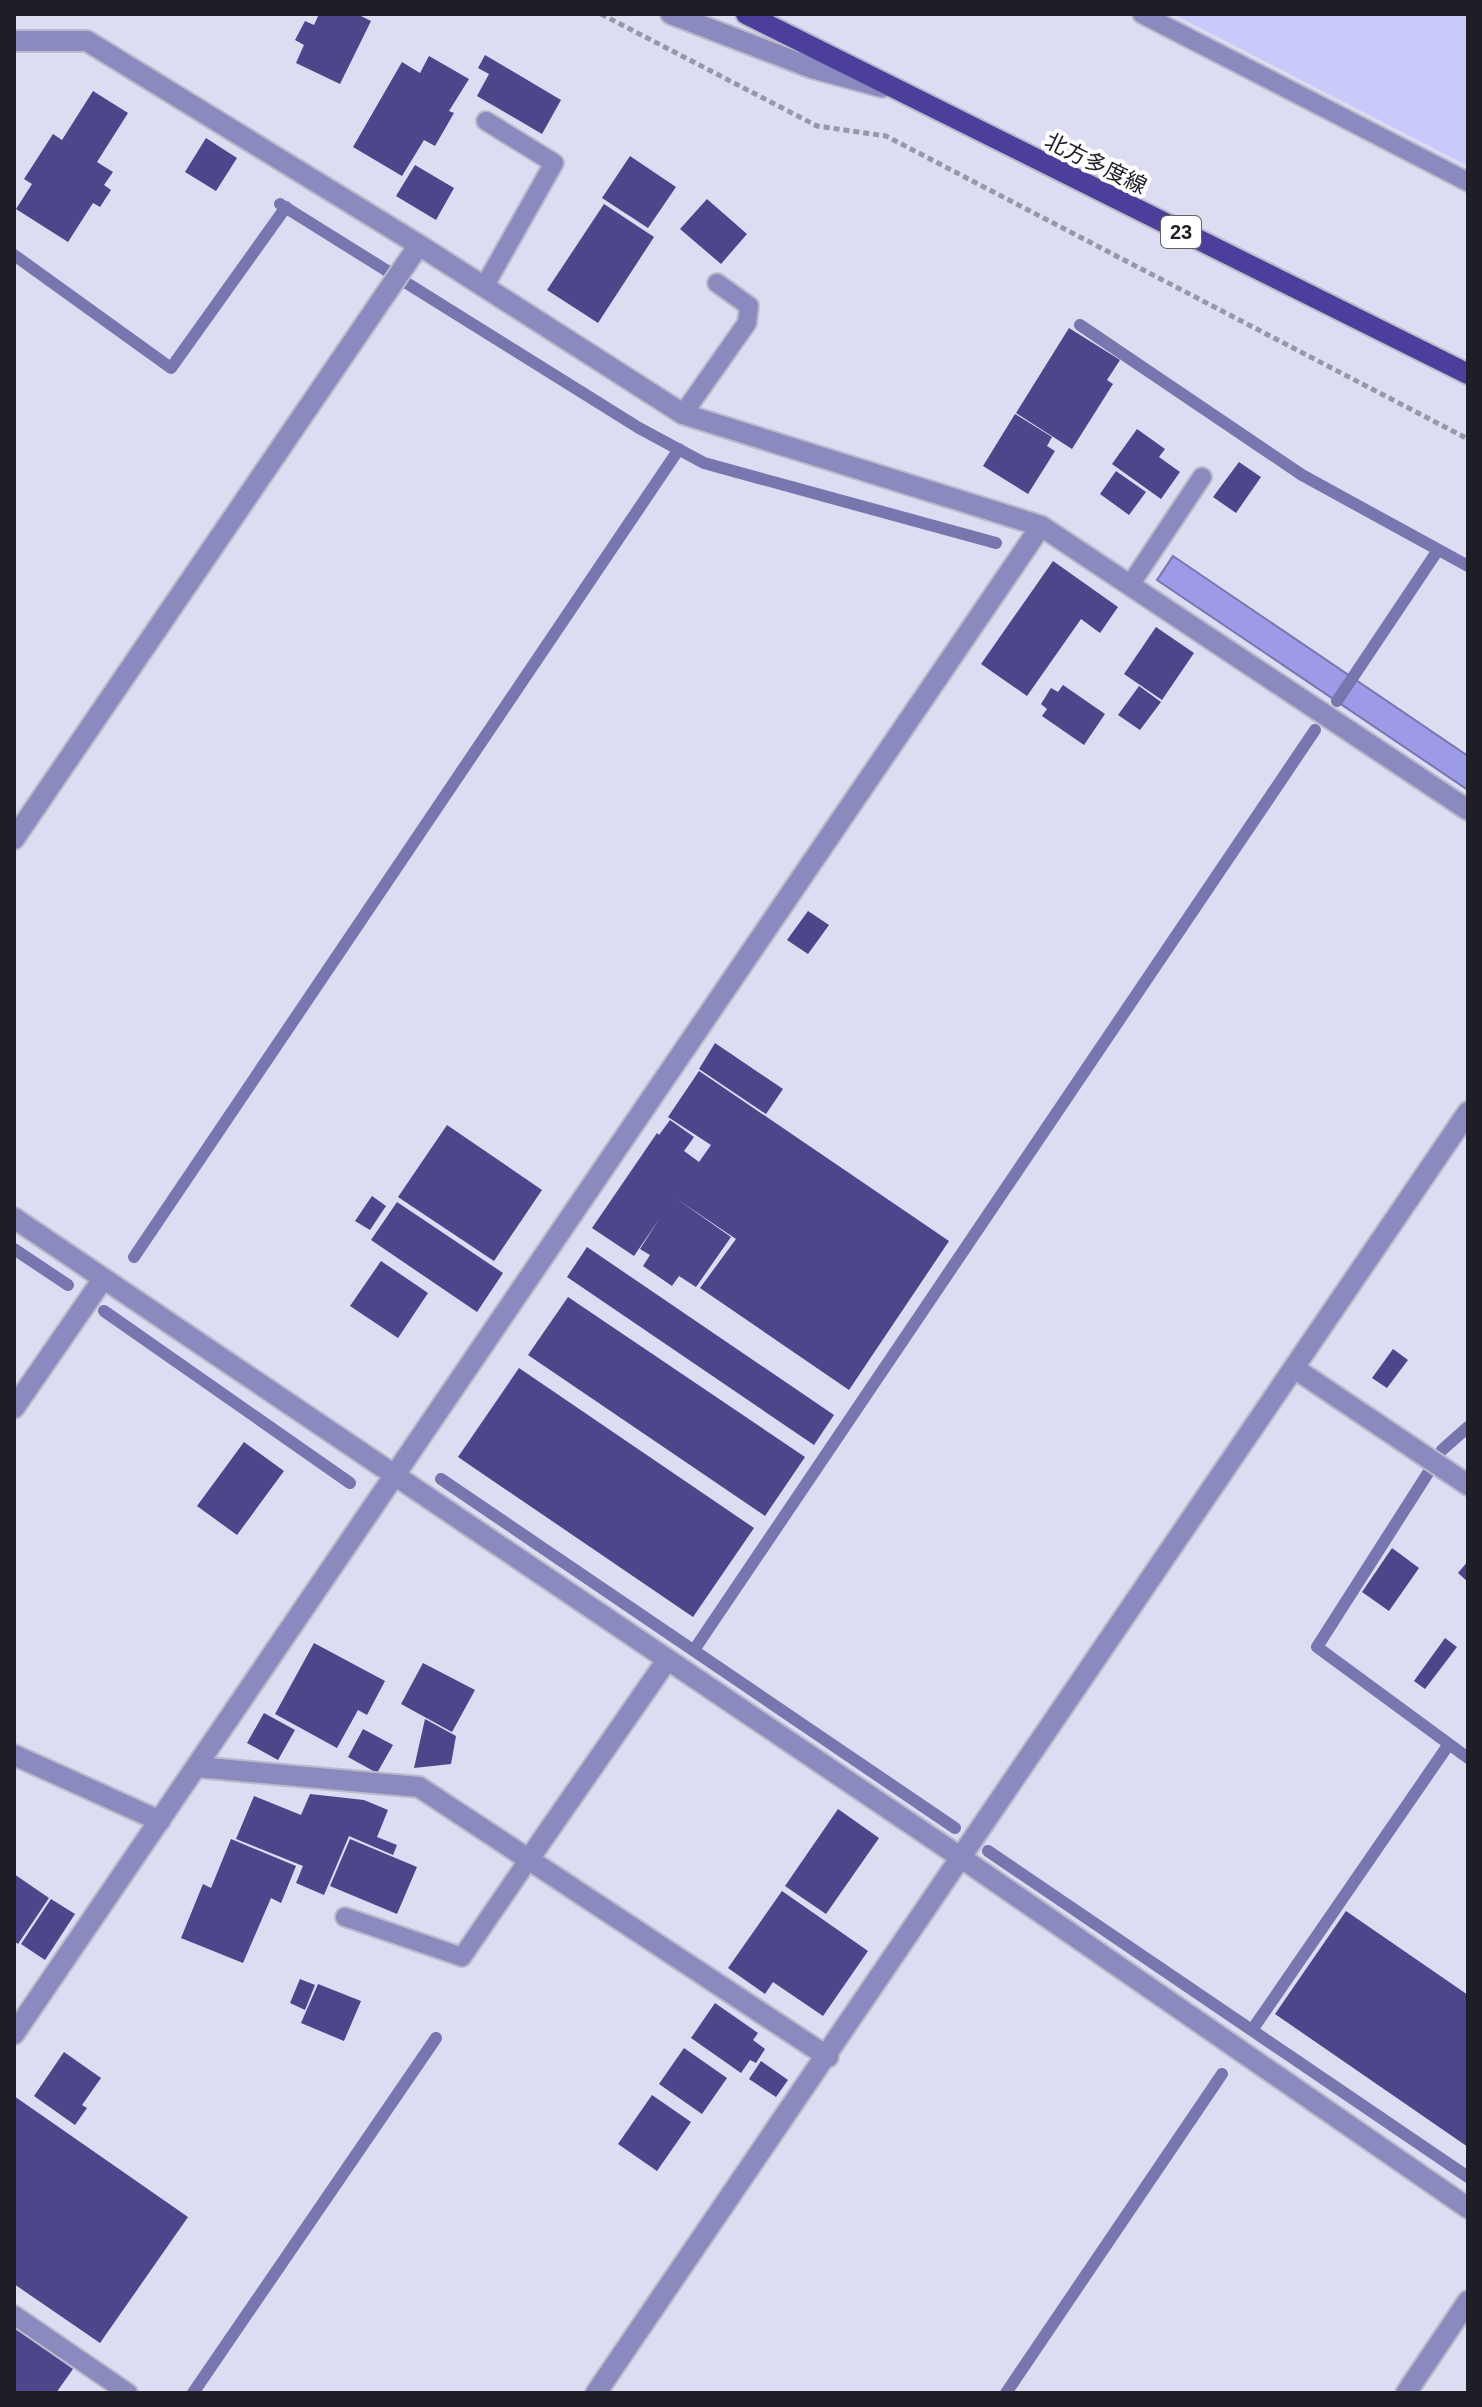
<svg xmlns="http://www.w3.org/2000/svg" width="1482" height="2407" viewBox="0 0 1482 2407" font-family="Helvetica,'Noto Sans JP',sans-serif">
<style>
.green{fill:#cacafa}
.water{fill:#9d9be8;stroke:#7776ae;stroke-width:2}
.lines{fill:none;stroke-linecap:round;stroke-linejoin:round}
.stream{stroke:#7776ae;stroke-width:12}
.building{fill:#4c468b}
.service-casing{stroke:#babacd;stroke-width:22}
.minor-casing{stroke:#babacd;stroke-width:24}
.primary-casing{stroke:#babacd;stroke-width:24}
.path{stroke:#9797a8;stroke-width:5;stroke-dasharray:6 4;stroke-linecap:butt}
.service{stroke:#8b8abe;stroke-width:18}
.minor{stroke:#8b8abe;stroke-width:20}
.primary{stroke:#4c3f9c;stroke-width:20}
.labels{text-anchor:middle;stroke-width:8;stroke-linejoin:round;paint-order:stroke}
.shield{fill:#fff;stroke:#626267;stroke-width:2}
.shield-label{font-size:20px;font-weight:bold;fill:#1e1e26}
.street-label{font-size:22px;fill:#1e1e26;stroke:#fff}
</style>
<rect width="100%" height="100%" fill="#dcdcf2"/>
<path class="green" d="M 1173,14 L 1468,14 L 1468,166 Z"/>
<path class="water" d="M 1173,556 L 1468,756 L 1468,790 L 1157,580 Z"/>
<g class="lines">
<path class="stream" d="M 280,204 L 639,428 L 704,463 L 996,543
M 14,255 L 171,368 L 286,207
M 1080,325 L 1302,475 L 1468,566
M 1337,701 L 1438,550
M 14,1249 L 68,1285
M 134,1257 L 679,449
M 104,1311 L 350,1483
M 1442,1450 L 1468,1427
M 441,1479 L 955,1828
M 694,1650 L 1315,730
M 1449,1744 L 1468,1758
M 988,1851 L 1468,2177
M 1252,2030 L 1449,1744 L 1317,1647 L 1428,1473
M 193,2393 L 436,2038
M 1006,2393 L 1222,2074"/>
</g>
<path class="building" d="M 319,14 L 357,14 L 371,21 L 340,84 L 296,63 L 304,45 L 295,40 L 305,21 L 314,25 Z
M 485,55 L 561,100 L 542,134 L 477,96 L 489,74 L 478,68 Z
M 429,56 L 469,79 L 449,111 L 454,113 L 435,146 L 424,140 L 402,176 L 353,147 L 402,62 L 420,73 Z
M 93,91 L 128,113 L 97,162 L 113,172 L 104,185 L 111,190 L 100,207 L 93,203 L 68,242 L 16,209 L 32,184 L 24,179 L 53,134 L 62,140 Z
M 206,138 L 237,158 L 216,191 L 185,172 Z
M 630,156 L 676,187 L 648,228 L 602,198 Z
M 415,165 L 454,188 L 436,220 L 396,196 Z
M 707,199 L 747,234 L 721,264 L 680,229 Z
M 604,204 L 654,237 L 598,323 L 547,290 Z
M 1069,328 L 1120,360 L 1107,380 L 1113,384 L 1072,449 L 1016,413 Z
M 1015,414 L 1052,437 L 1047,446 L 1055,451 L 1028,494 L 983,466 Z
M 1137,429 L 1165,449 L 1159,457 L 1180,472 L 1161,499 L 1112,464 Z
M 1239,462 L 1261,477 L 1236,513 L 1213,497 Z
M 1116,471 L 1146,492 L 1129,515 L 1100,494 Z
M 1053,561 L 1118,607 L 1100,633 L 1081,619 L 1027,696 L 981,664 Z
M 1156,627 L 1194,653 L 1162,700 L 1124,674 Z
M 1063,685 L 1105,714 L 1084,745 L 1042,716 L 1047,709 L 1041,704 L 1051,688 L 1058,692 Z
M 1139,686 L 1161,702 L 1140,730 L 1118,715 Z
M 808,911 L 829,925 L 808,954 L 787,940 Z
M 715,1043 L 783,1089 L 766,1114 L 699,1069 Z
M 699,1071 L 949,1241 L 849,1390 L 700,1288 L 736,1239 L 674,1197 L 731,1237 L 696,1287 L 679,1276 L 672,1286 L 643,1266 L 650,1255 L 640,1249 L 660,1218 L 634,1256 L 592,1228 L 657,1133 L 659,1135 L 670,1120 L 694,1137 L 684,1151 L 699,1162 L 711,1145 L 668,1117 Z
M 447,1125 L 542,1190 L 494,1261 L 398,1197 Z
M 372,1196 L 386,1206 L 370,1230 L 355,1221 Z
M 397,1202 L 503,1273 L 477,1312 L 371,1240 Z
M 587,1247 L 834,1415 L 814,1445 L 567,1277 Z
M 381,1261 L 428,1293 L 398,1338 L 350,1306 Z
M 568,1297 L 805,1457 L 765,1516 L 528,1355 Z
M 1393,1349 L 1408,1360 L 1387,1388 L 1372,1378 Z
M 519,1368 L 754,1528 L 693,1617 L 458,1457 Z
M 244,1442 L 284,1471 L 237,1535 L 197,1506 Z
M 1392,1548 L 1419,1568 L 1389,1611 L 1362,1592 Z
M 1468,1561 L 1468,1582 L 1458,1573 Z
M 1445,1638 L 1457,1647 L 1425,1689 L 1414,1681 Z
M 314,1643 L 385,1681 L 367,1715 L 358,1710 L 337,1748 L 275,1714 Z
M 423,1663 L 475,1690 L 452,1732 L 401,1704 Z
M 264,1713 L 295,1730 L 278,1760 L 247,1743 Z
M 425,1719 L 456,1736 L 451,1764 L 414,1768 Z
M 363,1729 L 393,1745 L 377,1773 L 348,1757 Z
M 310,1794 L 364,1800 L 388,1810 L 377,1837 L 397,1845 L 393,1855 L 349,1836 L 324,1895 L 296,1883 L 303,1866 L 236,1839 L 254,1796 L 301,1815 Z
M 838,1809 L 879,1838 L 826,1914 L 785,1886 Z
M 231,1839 L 296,1866 L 281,1903 L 271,1898 L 243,1963 L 181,1938 L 203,1884 L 211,1888 Z
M 350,1839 L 417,1867 L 397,1914 L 330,1886 Z
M 14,1874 L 49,1898 L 18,1944 L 14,1941 Z
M 782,1891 L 868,1951 L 823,2016 L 773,1982 L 765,1994 L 728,1968 Z
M 51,1899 L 75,1914 L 45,1960 L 21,1944 Z
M 1346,1911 L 1468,1995 L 1468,2147 L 1275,2014 Z
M 300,1979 L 315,1985 L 305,2010 L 290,2003 Z
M 318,1984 L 361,2001 L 344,2041 L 301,2023 Z
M 715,2003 L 758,2033 L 753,2040 L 765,2049 L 756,2063 L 750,2060 L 741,2073 L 691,2038 Z
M 684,2048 L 727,2078 L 702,2114 L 659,2084 Z
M 64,2052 L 101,2078 L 82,2105 L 87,2108 L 75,2125 L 34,2096 Z
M 761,2061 L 788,2080 L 776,2097 L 749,2079 Z
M 652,2095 L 691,2122 L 657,2171 L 618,2144 Z
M 14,2096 L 188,2217 L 100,2343 L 14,2284 Z
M 14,2328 L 73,2369 L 56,2393 L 14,2393 Z"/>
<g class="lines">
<g class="service-casing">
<path id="service" d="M 1142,14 L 1468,182
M 484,287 L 554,163 L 486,121
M 683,414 L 747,323 L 749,306 L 717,283
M 1130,585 L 1202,477
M 345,1917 L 462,1957 L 529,1859
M 14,2315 L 128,2393"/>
</g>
<g class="minor-casing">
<path id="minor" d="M 671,14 L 812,68 L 882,87
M 14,41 L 87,41 L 419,245 L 683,414 L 1041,526 L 1468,810
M 14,839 L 419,245
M 14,1218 L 963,1859 L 1468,2208
M 1294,1368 L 1468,1485
M 14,1408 L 103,1279
M 14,1755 L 160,1821
M 196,1767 L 419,1787 L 828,2057
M 529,1859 L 667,1660
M 14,2034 L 1041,526
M 596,2393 L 1468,1112
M 1406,2393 L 1468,2301"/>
</g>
<g class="primary-casing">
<path id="primary" d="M 746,14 L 1468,374"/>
</g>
<path class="path" d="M 601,14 L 817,126 L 886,136 L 1468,439"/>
<use href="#service" class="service"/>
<use href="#minor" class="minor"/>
<use href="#primary" class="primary"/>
</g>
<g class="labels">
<rect class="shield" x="1161" y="216" width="40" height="32" rx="6"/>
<g class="shield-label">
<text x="1181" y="239">23</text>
</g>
<g class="street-label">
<text transform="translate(1096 163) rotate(26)" y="8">北方多度線</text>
</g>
</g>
<rect width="1482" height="2407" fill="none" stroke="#1e1e26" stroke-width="32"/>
</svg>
